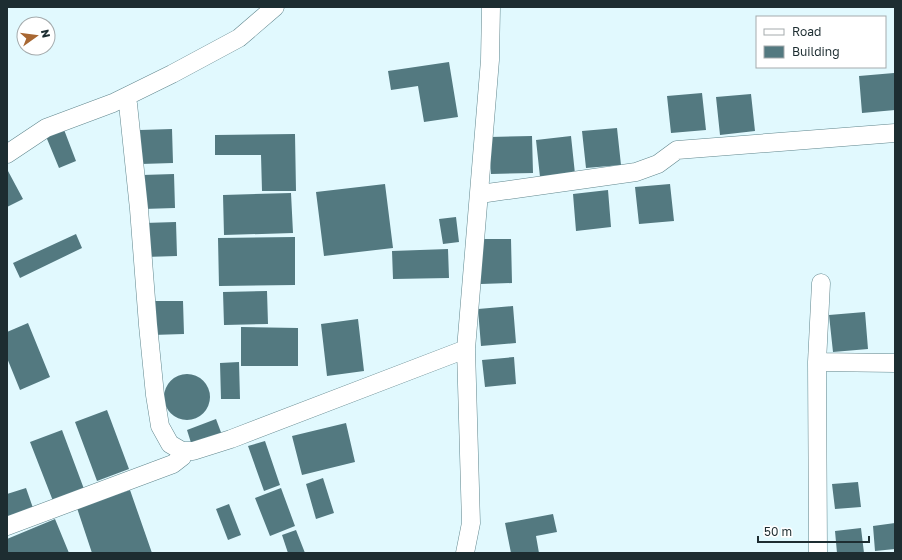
<svg xmlns="http://www.w3.org/2000/svg" width="902" height="560" viewBox="0 0 902 560" font-family="'Golos Text',sans-serif">
<style>
.building{fill:#537980}
.lines{fill:none;stroke-linecap:round;stroke-linejoin:round}
.minor-casing{stroke:#60868d;stroke-width:19}
.minor{stroke:#fff;stroke-width:18}
</style>
<rect width="100%" height="100%" fill="#e1f9fe"/>
<path class="building" d="M 449,62 L 458,117 L 424,122 L 418,86 L 391,90 L 388,71 Z
M 894,73 L 895,110 L 862,113 L 859,76 Z
M 702,93 L 706,130 L 671,133 L 667,96 Z
M 751,94 L 755,131 L 720,135 L 716,97 Z
M 63,127 L 76,161 L 59,168 L 45,134 Z
M 617,128 L 621,165 L 586,168 L 582,131 Z
M 172,129 L 173,163 L 141,164 L 140,130 Z
M 295,134 L 296,191 L 262,191 L 261,155 L 215,155 L 215,135 Z
M 532,136 L 533,173 L 491,174 L 490,137 Z
M 571,136 L 575,174 L 540,177 L 536,140 Z
M 8,171 L 23,199 L 7,207 L 7,172 Z
M 174,174 L 175,208 L 143,209 L 142,175 Z
M 385,184 L 393,248 L 324,256 L 316,192 Z
M 670,184 L 674,221 L 639,224 L 635,187 Z
M 608,190 L 611,227 L 576,231 L 573,194 Z
M 291,193 L 293,233 L 224,235 L 223,195 Z
M 456,217 L 459,242 L 443,244 L 439,219 Z
M 176,222 L 177,256 L 145,257 L 144,223 Z
M 76,234 L 82,248 L 20,278 L 13,263 Z
M 295,237 L 295,285 L 219,286 L 218,238 Z
M 480,239 L 511,239 L 512,283 L 481,284 Z
M 448,249 L 449,278 L 393,279 L 392,251 Z
M 267,291 L 268,324 L 224,325 L 223,292 Z
M 151,301 L 183,301 L 184,334 L 152,335 Z
M 513,306 L 516,343 L 481,346 L 478,309 Z
M 865,312 L 868,349 L 833,352 L 829,315 Z
M 358,319 L 364,371 L 327,376 L 321,324 Z
M 28,323 L 50,377 L 20,390 L 7,358 L 7,332 Z
M 241,327 L 298,328 L 298,366 L 241,366 Z
M 514,357 L 516,384 L 485,387 L 482,360 Z
M 239,362 L 240,399 L 221,399 L 220,363 Z
M164 397a23 23 0 1 1 46 0a23 23 0 1 1-46 0Z
M 107,410 L 129,469 L 97,481 L 75,422 Z
M 216,419 L 222,435 L 192,446 L 187,430 Z
M 346,423 L 355,462 L 302,475 L 292,436 Z
M 62,430 L 84,489 L 53,501 L 30,442 Z
M 265,441 L 280,485 L 264,491 L 248,446 Z
M 323,478 L 334,513 L 316,519 L 306,484 Z
M 858,482 L 861,507 L 835,509 L 832,484 Z
M 26,488 L 33,508 L 7,517 L 7,494 Z
M 281,488 L 295,526 L 270,536 L 255,498 Z
M 130,490 L 152,553 L 92,553 L 77,508 Z
M 229,504 L 241,535 L 228,540 L 216,509 Z
M 553,514 L 557,532 L 536,536 L 539,553 L 511,553 L 505,523 Z
M 55,519 L 69,553 L 7,553 L 7,539 Z
M 895,523 L 895,549 L 875,551 L 873,526 Z
M 861,528 L 864,553 L 837,553 L 835,531 Z
M 296,530 L 305,553 L 288,553 L 282,535 Z"/>
<g class="lines">
<g class="minor-casing">
<path id="minor" d="M 128,104 L 139,209 L 148,325 L 155,395 L 160,426 L 170,444 L 182,451 L 193,451 L 231,439 L 466,349 L 471,523 L 465,553
M 7,154 L 46,128 L 113,103 L 172,74 L 239,38 L 275,7
M 480,194 L 636,172 L 658,164 L 677,150 L 895,133
M 466,349 L 490,60 L 491,7
M 817,362 L 895,363
M 7,526 L 173,464 L 182,457 L 182,451
M 818,553 L 817,362 L 821,283"/>
</g>
<use href="#minor" class="minor"/>
</g>
<rect width="902" height="560" fill="none" stroke="#1d2d31" stroke-width="16"/>
<rect x="756" y="16" width="130" height="52" fill="#ffffff" stroke="#a5abad"/>
<rect x="764" y="29" width="20" height="6" fill="#ffffff" stroke="#a5abad"/>
<text x="792" y="36" font-size="12" fill="#1d2d31">Road</text>
<rect x="764" y="46" width="20" height="12" fill="#537980" stroke="#a5abad"/>
<text x="792" y="56" font-size="12" fill="#1d2d31">Building</text>
<g transform="translate(36 36) rotate(76)"><circle r="19" fill="#ffffff" stroke="#a5abad"/>
<path d="M0-3L7 15L0 10L-7 15Z" fill="#a86732"/>
<text y="-6" font-size="11" font-weight="bold" text-anchor="middle" fill="#1d2d31">N</text>
</g>
<path d="M758 536v6h111v-6" fill="none" stroke="#1d2d31" stroke-width="2"/>
<text x="764" y="536" font-size="12" fill="#1d2d31" stroke="#ffffff" stroke-width="3" paint-order="stroke">50 m</text>
</svg>
